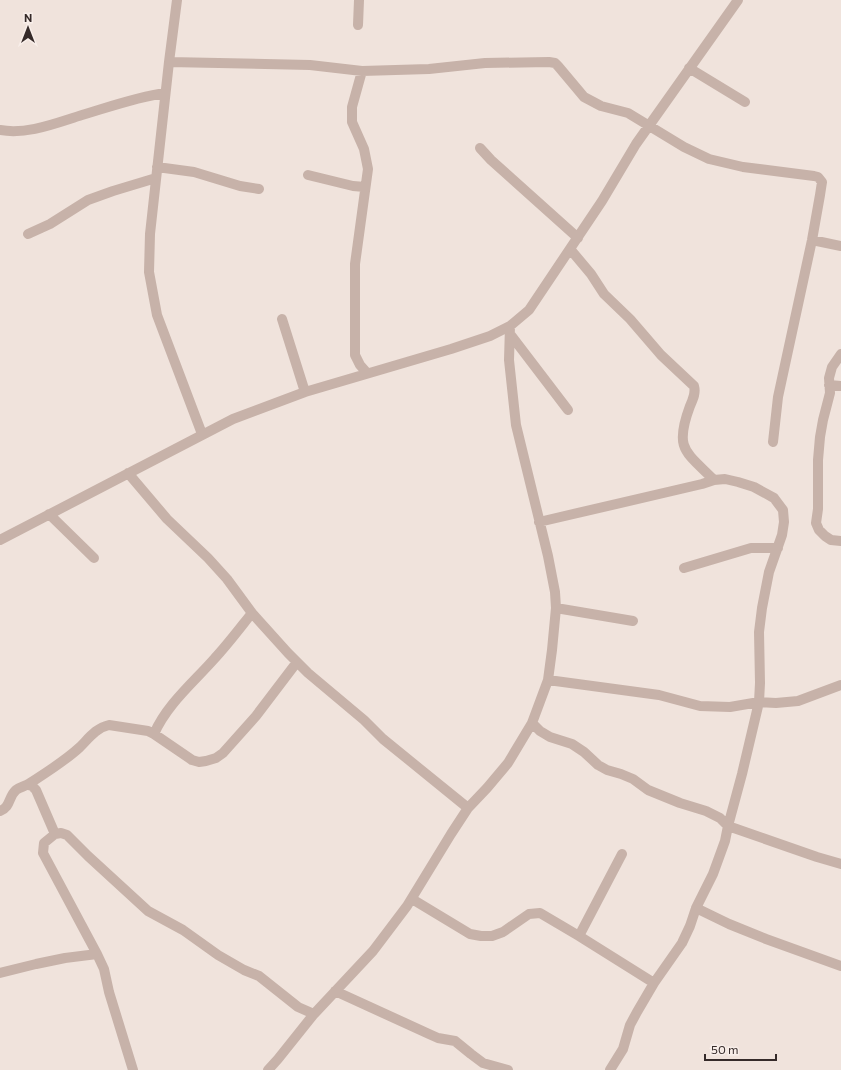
<svg xmlns="http://www.w3.org/2000/svg" width="841" height="1070" viewBox="0 0 841 1070" font-family="Commissioner,sans-serif">
<style>
.lines{fill:none;stroke-linecap:round;stroke-linejoin:round}
.minor{stroke:#c7b2a9;stroke-width:10}
</style>
<rect width="100%" height="100%" fill="#f0e3dc"/>
<g class="lines">
<path class="minor" d="M 177,0 L 169,62 L 150,234 L 149,272 L 157,315 L 202,434
M 358,25 L 359,0
M 169,62 L 310,65 L 362,71 L 429,69 L 485,63 L 549,62 L 555,63 L 558,66 L 584,97 L 601,106 L 628,113 L 684,147 L 709,159 L 743,167 L 814,176 L 818,177 L 822,182 L 820,195 L 812,240 L 778,397 L 773,442
M 689,68 L 745,102
M 362,71 L 352,107 L 352,122 L 364,149 L 368,169 L 355,264 L 355,355 L 360,365 L 367,373
M 0,130 C 27,135 56,123 82,115 C 109,107 137,97 165,93
M 480,148 L 491,160 L 578,238
M 157,167 L 194,172 L 240,186 L 259,189
M 308,175 L 353,186 L 365,187
M 28,234 L 50,224 L 88,200 L 113,191 L 156,178
M 812,240 L 841,246
M 570,249 L 591,274 L 604,294 L 630,319 L 661,355 L 694,386 C 696,393 693,399 690,406 C 674,449 685,451 714,480
M 282,319 L 305,392
M 510,334 L 568,410
M 841,354 L 832,367 L 829,378 L 830,393 L 823,420 L 820,437 L 818,460 L 818,509 L 816,523 L 819,530 L 825,536 L 831,540 L 841,541
M 829,385 L 841,386
M 128,473 L 167,519 L 208,558 L 227,579 L 252,613 L 288,653 L 308,673 L 364,720 L 383,739 L 468,808
M 49,514 L 94,558
M 539,522 L 702,484 L 714,480 L 725,479 L 738,482 L 754,487 L 774,498 L 783,510 L 784,522 L 782,535 L 769,572 L 762,608 L 759,632 L 760,683 L 759,702 L 742,774 L 728,826 L 725,841 L 713,874 L 696,908 L 690,926 L 682,943 L 654,983 L 637,1012 L 630,1025 L 623,1049 L 610,1070
M 0,540 L 233,419 L 305,392 L 451,349 L 490,336 L 510,326 L 529,310 L 602,201 L 636,144 L 738,0
M 684,568 L 751,548 L 778,548
M 556,608 L 633,621
M 548,680 L 659,695 L 700,706 L 730,707 L 759,702 L 776,703 L 798,701 L 841,685
M 532,723 L 540,731 L 550,737 L 572,744 L 584,752 L 598,765 L 607,770 L 621,774 L 633,779 L 648,790 L 680,803 L 706,811 L 720,818 L 728,826 L 817,857 L 841,864
M 154,734 C 167,704 194,682 215,658 C 228,644 240,628 252,613
M 28,785 L 32,786 L 36,790 L 55,834
M 0,811 C 11,807 8,797 16,790 C 20,787 26,786 30,783 C 47,772 65,761 80,747 C 89,738 96,728 109,725 L 148,731 L 154,734 L 192,760 L 199,762 L 206,761 L 216,758 L 223,753 L 256,716 L 297,662
M 412,899 L 470,934 L 481,936 L 492,936 L 503,932 L 529,914 L 540,913 L 579,936 L 654,983
M 696,908 L 729,924 L 766,939 L 841,966
M 579,936 L 622,854
M 0,973 L 36,964 L 65,958 L 97,954
M 335,991 L 429,1034 L 438,1038 L 455,1041 L 471,1054 L 483,1063 L 508,1070
M 133,1070 L 109,992 L 104,969 L 97,954 L 43,853 L 44,843 L 55,834 L 61,833 L 67,835 L 88,856 L 148,911 L 183,930 L 218,955 L 244,970 L 259,976 L 298,1007 L 314,1014
M 268,1070 L 278,1059 L 314,1014 L 373,951 L 407,906 L 451,834 L 468,808 L 487,788 L 508,763 L 532,723 L 548,680 L 552,650 L 556,608 L 555,592 L 548,556 L 516,425 L 509,360 L 510,326"/>
</g>
<g transform="translate(28 28)" stroke="#f8eee9" stroke-width="3" paint-order="stroke">
<path d="M0-3L7 15L0 10L-7 15Z" fill="#352a29"/>
<text y="-6" font-size="11" font-weight="bold" text-anchor="middle" fill="#352a29">N</text>
</g>
<path d="M705 1054v6h71v-6" fill="none" stroke="#352a29" stroke-width="2"/>
<text x="711" y="1054" font-size="12" fill="#352a29" stroke="#f8eee9" stroke-width="3" paint-order="stroke">50 m</text>
</svg>
